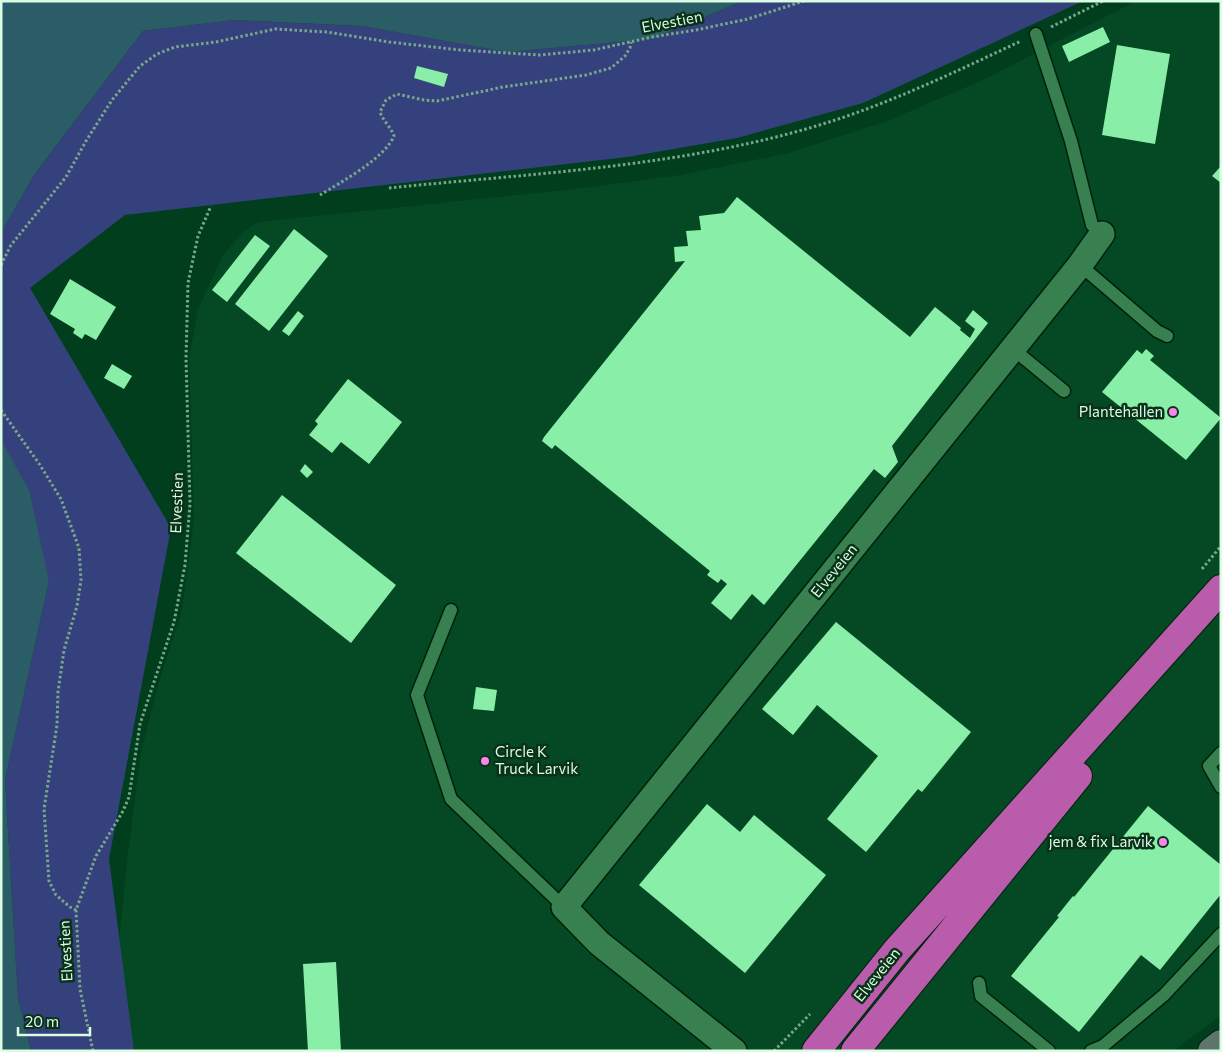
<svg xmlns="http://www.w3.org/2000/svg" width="1222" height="1052" viewBox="0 0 1222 1052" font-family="Commissioner,sans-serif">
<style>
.built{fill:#044923}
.green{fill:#35417c}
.water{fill:#2b5d67}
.building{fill:#89efa8}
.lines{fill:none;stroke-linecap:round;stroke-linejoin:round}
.lane-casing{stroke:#00220b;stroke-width:15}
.street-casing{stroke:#00220b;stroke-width:28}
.secondary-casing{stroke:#00220b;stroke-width:30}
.highway-casing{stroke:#00220b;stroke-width:30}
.path{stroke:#78a789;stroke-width:3;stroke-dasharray:2.5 2.5;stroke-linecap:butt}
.lane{stroke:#388050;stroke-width:12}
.street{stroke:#388050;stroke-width:25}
.secondary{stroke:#5e756b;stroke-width:28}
.highway{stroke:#b85cab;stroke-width:28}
.poi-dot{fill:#f987e9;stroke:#0a3119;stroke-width:2}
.labels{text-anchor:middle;stroke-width:5;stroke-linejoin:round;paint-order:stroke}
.street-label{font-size:15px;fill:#dafee3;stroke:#0a3119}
.poi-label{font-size:15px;fill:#dafee3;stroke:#0a3119;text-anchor:end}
</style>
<rect width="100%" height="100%" fill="#013e1d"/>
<path class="built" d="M 1136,1 L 1221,1 L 1221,1015 L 1173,1051 L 128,1051 L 117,961 L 128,853 L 141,752 L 159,682 L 182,610 L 194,520 L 189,358 L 198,309 L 223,255 L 242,233 L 258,222 L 575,189 L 680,175 L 789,153 L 887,121 L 985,79 Z"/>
<path class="green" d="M 742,1 L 1083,1 L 863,103 L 737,138 L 627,157 L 125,215 L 30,288 L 171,528 L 109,859 L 134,1051 L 31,1051 L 18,998 L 5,780 L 49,581 L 1,440 L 1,233 L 34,175 L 143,31 L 234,20 L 362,26 L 508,52 L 653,39 Z"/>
<path class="water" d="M 1,1 L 742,1 L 653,39 L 507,52 L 362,26 L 234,20 L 143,31 L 34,175 L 1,233 Z
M 1,440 L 29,490 L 49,581 L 5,780 L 18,998 L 31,1051 L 1,1051 Z"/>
<path class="building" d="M 1103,27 L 1110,42 L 1069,62 L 1062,46 Z
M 1117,45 L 1170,54 L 1155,144 L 1102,135 Z
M 417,66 L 448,74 L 444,87 L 414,78 Z
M 1221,166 L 1221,183 L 1212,176 Z
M 737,197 L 910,337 L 935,307 L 961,328 L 960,330 L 970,338 L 975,329 L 965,321 L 973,310 L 988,323 L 892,446 L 898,462 L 885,478 L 874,469 L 764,605 L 752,594 L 731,620 L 711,603 L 727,584 L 721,579 L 718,583 L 707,575 L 710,571 L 555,445 L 552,449 L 542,441 L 544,437 L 685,261 L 675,262 L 674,247 L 688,246 L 686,231 L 701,230 L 699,216 L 724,213 Z
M 294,229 L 328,256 L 269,331 L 235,304 Z
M 255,235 L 270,246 L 227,302 L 212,290 Z
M 70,279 L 116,307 L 96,340 L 85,334 L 82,339 L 73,333 L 75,329 L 50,314 Z
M 298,311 L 304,316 L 289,336 L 282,331 Z
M 1146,349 L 1154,356 L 1150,360 L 1221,418 L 1186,460 L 1102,392 L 1137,350 L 1142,354 Z
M 112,364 L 132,376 L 124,389 L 104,378 Z
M 348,379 L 402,422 L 369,464 L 341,442 L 332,453 L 309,435 L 318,424 L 315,421 Z
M 305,464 L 313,472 L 307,478 L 300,471 Z
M 282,495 L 396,585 L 351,643 L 236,553 Z
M 836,622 L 971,732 L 922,792 L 918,789 L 866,852 L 827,819 L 878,756 L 817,705 L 793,735 L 762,709 Z
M 476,687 L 497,690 L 494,711 L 473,709 Z
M 707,804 L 740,832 L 754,815 L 826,875 L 745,973 L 639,885 Z
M 1148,806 L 1221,865 L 1221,894 L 1160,970 L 1141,955 L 1079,1032 L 1011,976 L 1059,917 L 1057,916 L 1073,896 L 1074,897 Z
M 336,962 L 341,1051 L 308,1051 L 303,964 Z"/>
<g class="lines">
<g class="lane-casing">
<path id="lane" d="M 1036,34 L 1071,141 L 1092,225 L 1102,234
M 1080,265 L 1157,331 L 1167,336
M 1013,349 L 1064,391
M 451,610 L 417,695 L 451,799 L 564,907
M 1221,753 L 1209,766 L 1221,787
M 979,983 L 981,996 L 1049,1051
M 1091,1051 L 1103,1046 L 1164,995 L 1221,934"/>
</g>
<g class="street-casing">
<path id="street" d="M 734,1051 L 599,943 L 564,907 L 1080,265 L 1102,234"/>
</g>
<g class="secondary-casing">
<path id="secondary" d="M 1212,1051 L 1221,1044"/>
</g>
<g class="highway-casing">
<path id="highway" d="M 816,1051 L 897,950 L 1221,589
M 855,1051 L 1078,776"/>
</g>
<path class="path" d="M 1051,27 L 1103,1
M 389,188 C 535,173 685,167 826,123 C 893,102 957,71 1021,41
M 320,195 C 341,182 384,159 394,136 C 391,127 383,121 380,112 L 386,100 L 397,94 L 424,100 L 437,101 L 503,87 L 586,75 L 611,68 L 625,56 L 630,48 L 631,42
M 1,265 L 11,245 L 66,177 L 86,141 L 112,100 L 140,66 L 157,54 L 175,47 L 216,42 L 275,29 L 327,32 L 389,42 L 460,50 L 540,55 L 594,50 L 652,37 L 696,30 L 748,19 L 804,1
M 1,410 L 40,465 L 61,499 L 79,548 L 81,580 L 77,606 L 64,650 L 58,692 L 57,725 L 44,809 L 49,881 L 56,895 L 70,907 L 76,910
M 1202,569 L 1221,546
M 93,1051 L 80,989 L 76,910 L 96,856 L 123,811 L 129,797 L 140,724 L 174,622 L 185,565 L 190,504 L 186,358 L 188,283 L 198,236 L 211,206
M 774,1051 L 810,1014"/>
<use href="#lane" class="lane"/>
<use href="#street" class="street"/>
<use href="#secondary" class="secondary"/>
<use href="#highway" class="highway"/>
</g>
<g class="poi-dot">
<circle cx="1173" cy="412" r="5"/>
<circle cx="485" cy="761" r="5"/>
<circle cx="1163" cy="842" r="5"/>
</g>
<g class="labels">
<g class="street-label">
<text transform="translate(672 22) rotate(-11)" y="5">Elvestien</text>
<text transform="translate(177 503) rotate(-88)" y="5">Elvestien</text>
<text transform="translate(834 571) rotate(-51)" y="5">Elveveien</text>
<text transform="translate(66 951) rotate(-93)" y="5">Elvestien</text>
<text transform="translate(877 975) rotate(-51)" y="5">Elveveien</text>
</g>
<g class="poi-label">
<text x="1163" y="417">Plantehallen</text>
<text x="495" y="757" text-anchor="start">Circle K<tspan x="495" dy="17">Truck Larvik</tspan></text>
<text x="1153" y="847">jem &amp; fix Larvik</text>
</g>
</g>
<rect width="1222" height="1052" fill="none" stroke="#dafee3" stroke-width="5"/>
<path d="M18 1027v8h72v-8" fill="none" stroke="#dafee3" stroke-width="2.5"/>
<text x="25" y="1027" font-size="15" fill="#dafee3" stroke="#0a3119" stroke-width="4" paint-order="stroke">20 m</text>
</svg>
